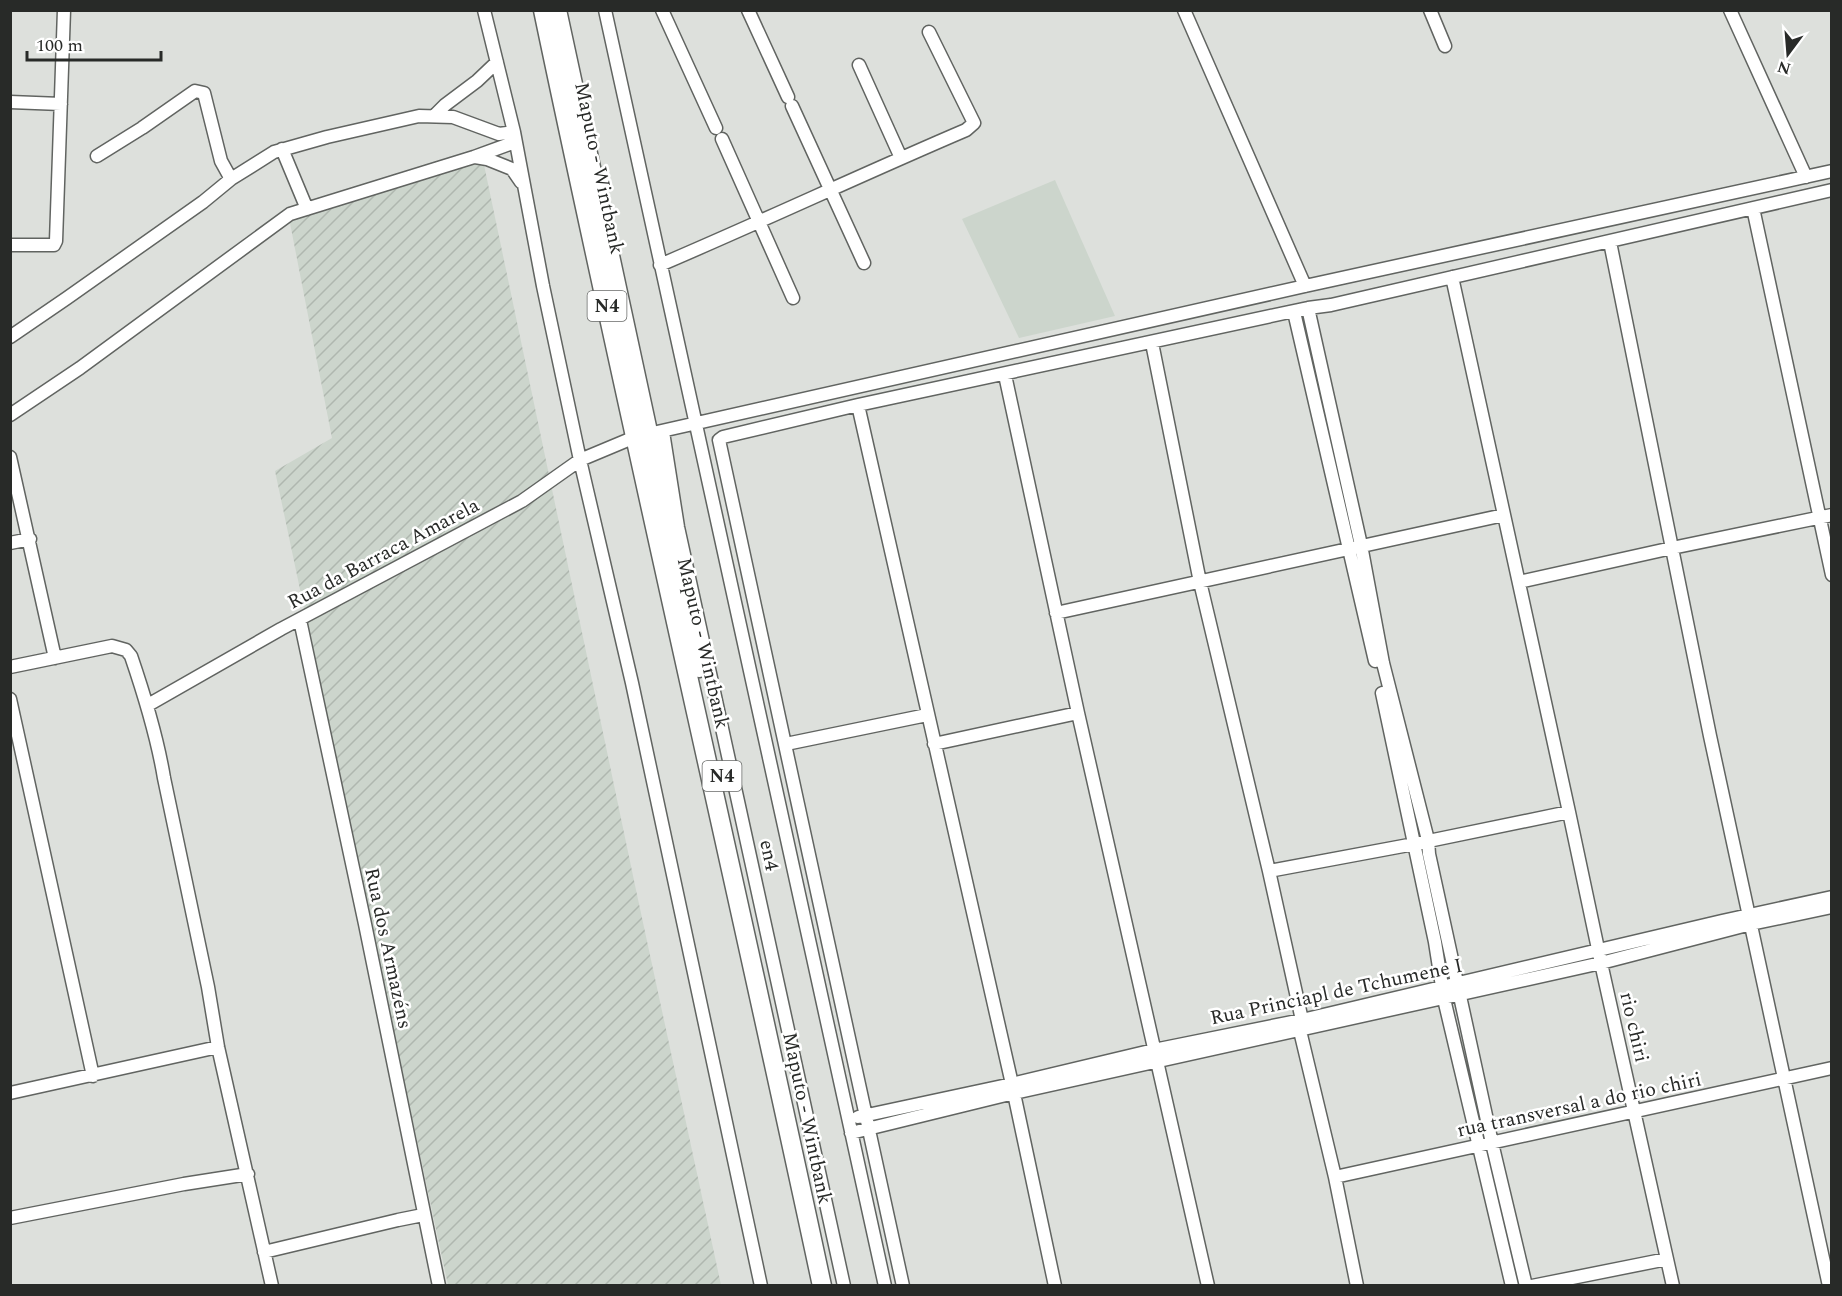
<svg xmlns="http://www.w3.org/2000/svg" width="1842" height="1296" viewBox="0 0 1842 1296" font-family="Spectral,serif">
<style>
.built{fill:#ccd5cc}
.industrial{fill:url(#industrial-furrows)}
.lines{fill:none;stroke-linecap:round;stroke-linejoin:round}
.minor-casing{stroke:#616461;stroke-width:15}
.highway-casing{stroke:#616461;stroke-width:21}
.minor{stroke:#fff;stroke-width:12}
.highway{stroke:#fff;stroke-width:18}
.labels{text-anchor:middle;stroke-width:5;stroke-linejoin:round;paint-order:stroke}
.shield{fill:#fff;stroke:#686a68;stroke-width:1.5}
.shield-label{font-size:18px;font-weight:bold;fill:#282a28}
.street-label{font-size:20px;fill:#282a28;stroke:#fff}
</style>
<defs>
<pattern id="industrial-furrows" width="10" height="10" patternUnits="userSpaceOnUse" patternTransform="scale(1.5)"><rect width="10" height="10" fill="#ccd5cc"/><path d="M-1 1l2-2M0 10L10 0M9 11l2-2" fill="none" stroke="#afb7af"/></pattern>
</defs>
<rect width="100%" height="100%" fill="#dde0dc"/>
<path class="built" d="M 1055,180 L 1115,316 L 1019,338 L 962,219 Z"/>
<path class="industrial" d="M 483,160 L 636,890 L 721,1285 L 448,1285 L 377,954 L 275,471 L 332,438 L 289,218 Z"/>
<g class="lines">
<g class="minor-casing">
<path id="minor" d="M 484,10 L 514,132 L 543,286 L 580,460 L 632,683 L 761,1286
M 605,10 L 885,1286
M 662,10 L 716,128
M 748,10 L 788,97
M 1184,10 L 1305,286
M 1430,10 L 1445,46
M 1730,10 L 1806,177
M 859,65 L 901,158
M 10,102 L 61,104
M 792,106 L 864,263
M 435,115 L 445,105 L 477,81 L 497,62
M 722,139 L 793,298
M 282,149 L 307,209
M 97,156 L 142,128 L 195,91 L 204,93 L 221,161 L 231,179
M 475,157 L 487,159 L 512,169 L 521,182
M 1753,208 L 1832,575
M 1610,242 L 1710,736 L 1829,1286
M 10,245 L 54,245 L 56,241 L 64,10
M 660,265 C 763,221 863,174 966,130 L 974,123 L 929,32
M 1452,277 L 1569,812 L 1601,963 L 1673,1286
M 1308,308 L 1361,545 L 1383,663 L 1428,840 L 1429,854 L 1492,1143 L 1526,1286
M 1294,312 L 1375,661
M 10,337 L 67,298 L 203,202 L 231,179 L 274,152 L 327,137 L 419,116 L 453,117 L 499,134 L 514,132
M 1152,343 L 1200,582 L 1269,871 L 1302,1020 L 1301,1035 L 1335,1177 L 1357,1286
M 1005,375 L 1078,713 L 1208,1286
M 858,405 L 1012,1084 L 1055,1286
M 10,415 L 80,368 L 290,214 L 474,157 L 515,142
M 663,432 L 678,527 L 844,1286
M 10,457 L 55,658
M 10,543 L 30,539
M 1519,582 L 1672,548 L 1832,515
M 1056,613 L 1504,515
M 300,620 L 365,924 L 439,1286
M 10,667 L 112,646 L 126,650 L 131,656 C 145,697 157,736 164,778 L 208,987 L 218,1047 L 272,1286
M 1382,693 L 1435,942 L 1444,999 L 1512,1286
M 10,699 L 93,1076
M 148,705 L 281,629 L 522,501 L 580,460 L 635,437 L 1305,286 L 1832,171
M 786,744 L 927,715
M 934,744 L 1078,713
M 1269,871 L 1414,844 L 1569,812
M 10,1093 L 218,1047
M 858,1117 L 1012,1084 L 1154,1050 L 1302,1020 L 1722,921 L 1832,897
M 851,1133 L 1014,1093 L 1601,963 L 1751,924 L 1832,907
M 1335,1177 L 1832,1068
M 10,1218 L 184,1184 L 248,1174
M 264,1252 L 398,1220 L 423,1215
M 903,1286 C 840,1004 781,722 719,440 L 723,437 L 858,405 L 1308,308 L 1331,305 L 1832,190
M 1532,1286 L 1667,1259"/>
</g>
<g class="highway-casing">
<path id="highway" d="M 543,10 C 632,436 731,860 822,1286
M 557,10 L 699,668"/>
</g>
<use href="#minor" class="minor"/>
<use href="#highway" class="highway"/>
</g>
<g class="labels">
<g class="shield">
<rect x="587.5" y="291" width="39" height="30" rx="4.5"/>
<rect x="702.5" y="761" width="39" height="30" rx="4.5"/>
</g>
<g class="shield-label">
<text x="607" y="312">N4</text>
<text x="722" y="782">N4</text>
</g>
<g class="street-label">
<text transform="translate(600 168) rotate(78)" y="7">Maputo - Wintbank</text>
<text transform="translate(383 553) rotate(-28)" y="7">Rua da Barraca Amarela</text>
<text transform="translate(704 643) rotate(77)" y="7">Maputo - Wintbank</text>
<text transform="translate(770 855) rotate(78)" y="7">en4</text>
<text transform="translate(389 948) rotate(78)" y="7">Rua dos Armazéns</text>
<text transform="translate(1336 991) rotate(-12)" y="7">Rua Princiapl de Tchumene I</text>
<text transform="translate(1635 1027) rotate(77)" y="7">rio chiri</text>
<text transform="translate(1579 1104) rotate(-12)" y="7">rua transversal a do rio chiri</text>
<text transform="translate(808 1118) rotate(78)" y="7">Maputo - Wintbank</text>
</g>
</g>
<rect width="1842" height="1296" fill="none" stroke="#282a28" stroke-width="24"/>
<g transform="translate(1788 54) rotate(196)" stroke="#ffffff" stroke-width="4.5" paint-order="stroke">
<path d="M0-4.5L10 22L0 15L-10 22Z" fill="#282a28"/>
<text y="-9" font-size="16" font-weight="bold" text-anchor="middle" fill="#282a28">N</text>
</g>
<path d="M27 51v9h134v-9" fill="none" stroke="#282a28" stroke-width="3"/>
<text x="36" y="51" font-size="18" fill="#282a28" stroke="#ffffff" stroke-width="4.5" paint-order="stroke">100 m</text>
</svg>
